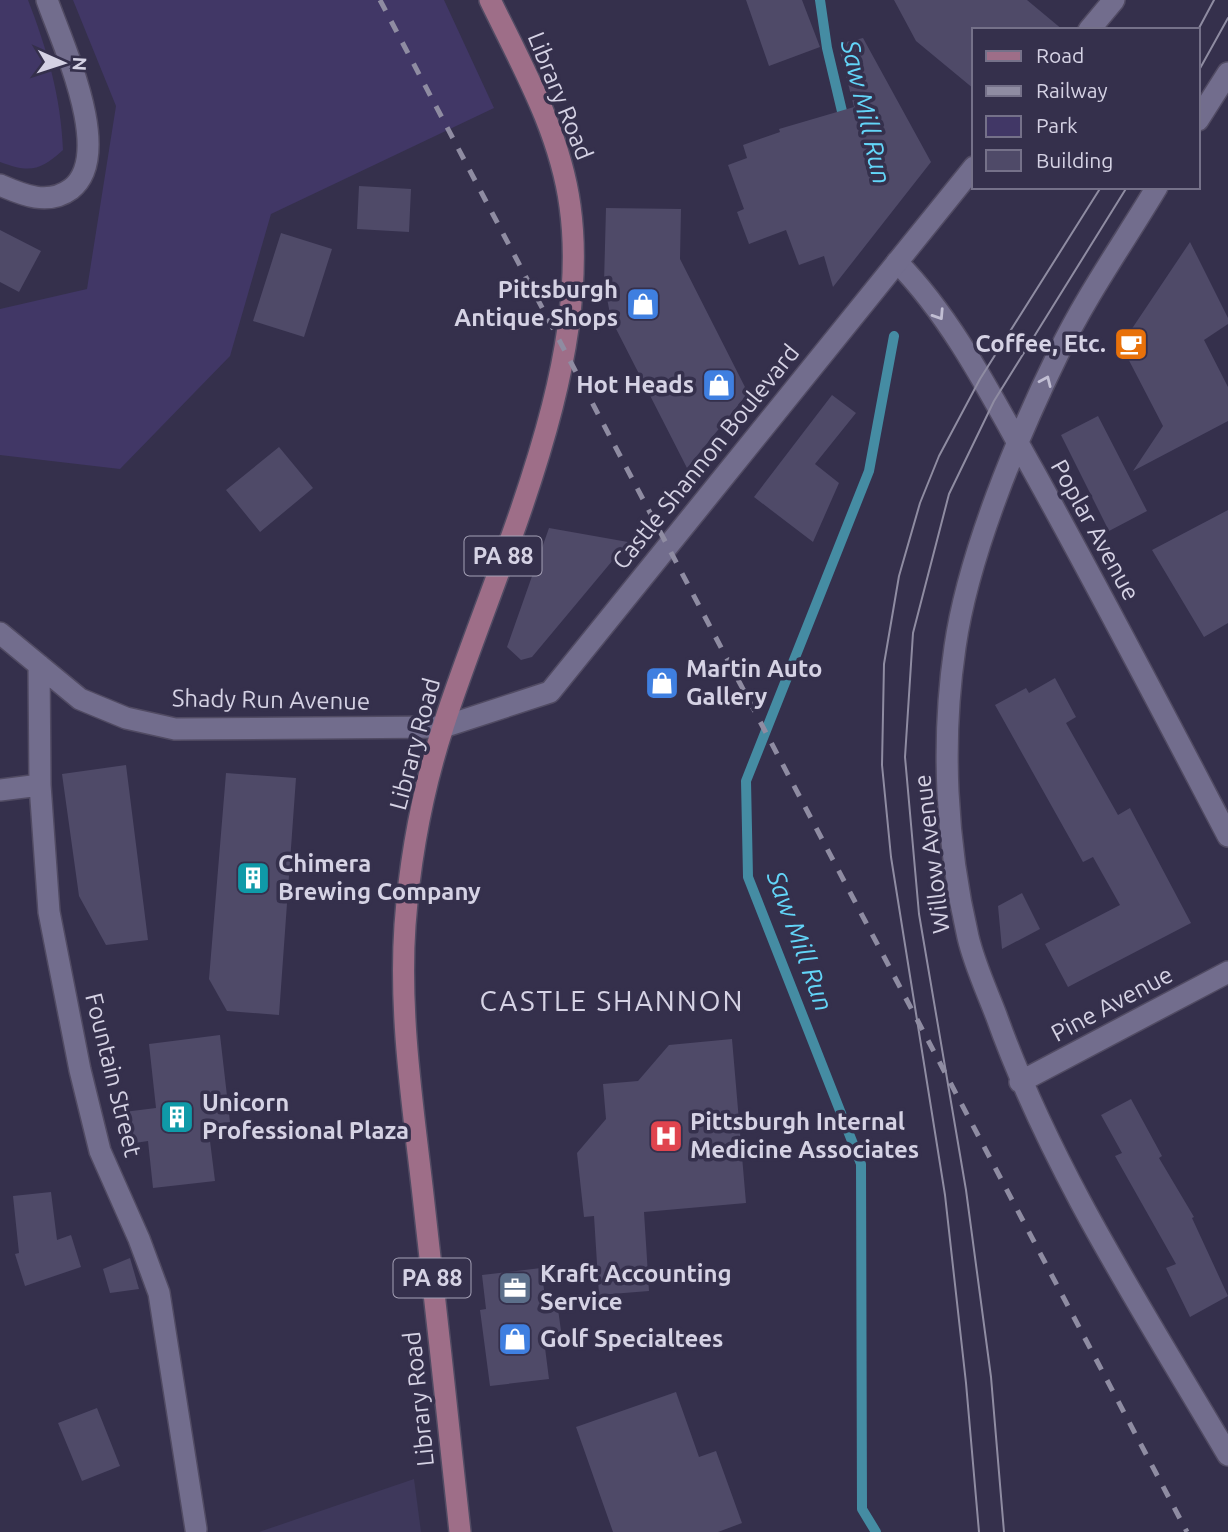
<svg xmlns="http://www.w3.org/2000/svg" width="1228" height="1532" viewBox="0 0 1228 1532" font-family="Ubuntu,sans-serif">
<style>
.built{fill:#3e385b}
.green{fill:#413766}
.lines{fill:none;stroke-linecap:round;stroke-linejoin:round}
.stream{stroke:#458ca3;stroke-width:10}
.building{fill:#4f4a68}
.street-casing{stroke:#514b63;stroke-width:24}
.secondary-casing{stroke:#514b63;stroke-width:24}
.primary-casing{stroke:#514b63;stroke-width:24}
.street{stroke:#726d8d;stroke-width:21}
.secondary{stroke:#726d8d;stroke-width:21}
.primary{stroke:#9e6e88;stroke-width:21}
.tram{stroke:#8f8ca2;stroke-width:2}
.rail{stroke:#8f8ca2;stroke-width:5;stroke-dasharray:12 12;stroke-linecap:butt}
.oneway{stroke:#c1bed3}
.labels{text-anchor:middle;stroke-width:7;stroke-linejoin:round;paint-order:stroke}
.shield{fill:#35304c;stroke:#a5a1b6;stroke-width:2}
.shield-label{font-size:23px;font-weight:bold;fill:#d5d2e4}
.street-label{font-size:24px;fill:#d5d2e4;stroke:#35304c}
.poi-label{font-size:24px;font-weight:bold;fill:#d5d2e4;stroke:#35304c;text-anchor:start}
.water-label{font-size:26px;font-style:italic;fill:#63d5f8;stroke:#35304c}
.quarter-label{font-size:28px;letter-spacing:2px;fill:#d5d2e4;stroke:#35304c}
</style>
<rect width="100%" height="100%" fill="#35304c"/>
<path class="built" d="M 414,1479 L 421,1532 L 259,1532 Z"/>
<path class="green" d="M 0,0 L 28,0 C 47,49 61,97 63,150 C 40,171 30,173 0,162 Z
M 73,0 L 444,0 L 494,108 L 271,214 L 230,356 L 120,469 L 0,455 L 0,309 L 87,289 L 116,106 Z"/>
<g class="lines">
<path class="stream" d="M 820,0 L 827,48 L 845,124
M 876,1532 L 862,1509 L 861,1164 L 748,877 L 746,781 L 869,471 L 894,336"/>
</g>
<path class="building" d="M 746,0 L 802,0 L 820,47 L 769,66 Z
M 894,0 L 1027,0 L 1063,30 L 974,30 L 974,89 L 916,41 Z
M 863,38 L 931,162 L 833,287 L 824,256 L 799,265 L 786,230 L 749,244 L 737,212 L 744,209 L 728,165 L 747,158 L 743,145 L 780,132 L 779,129 L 854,107 L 838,44 Z
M 359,186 L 411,189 L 409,232 L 357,229 Z
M 606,208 L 681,209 L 680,259 L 748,393 L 687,468 L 611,319 L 604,283 Z
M 0,230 L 41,251 L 19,292 L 0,282 Z
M 281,233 L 332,249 L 304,337 L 253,321 Z
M 1190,242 L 1228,318 L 1228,324 L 1204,340 L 1228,387 L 1228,421 L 1133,471 L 1163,426 L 1121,345 Z
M 832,395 L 856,413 L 815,464 L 839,483 L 813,542 L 754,497 Z
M 1098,416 L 1147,511 L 1109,531 L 1061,435 Z
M 279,447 L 313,488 L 260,532 L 226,490 Z
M 1228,510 L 1228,623 L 1204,637 L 1152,550 Z
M 549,528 L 628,542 L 532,657 L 521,660 L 507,647 Z
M 1055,678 L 1076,717 L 1066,723 L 1118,815 L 1130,808 L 1191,923 L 1068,987 L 1045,944 L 1120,905 L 1093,857 L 1083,862 L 995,705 L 1026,688 L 1029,693 Z
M 126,765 L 148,940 L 106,945 L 79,896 L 62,774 Z
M 226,773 L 296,778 L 279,1015 L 227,1011 L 209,979 Z
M 1022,893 L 1040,929 L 1002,949 L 998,906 Z
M 220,1035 L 230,1122 L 208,1125 L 215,1181 L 153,1188 L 148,1141 L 128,1144 L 124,1112 L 156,1108 L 149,1044 Z
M 732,1039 L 746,1203 L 644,1212 L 649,1291 L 599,1295 L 594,1216 L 584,1217 L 577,1153 L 606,1119 L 603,1084 L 638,1081 L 669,1045 Z
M 1131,1099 L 1162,1156 L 1159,1158 L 1194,1217 L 1192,1218 L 1228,1296 L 1190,1317 L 1166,1268 L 1176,1264 L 1115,1156 L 1122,1153 L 1101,1115 Z
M 51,1192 L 57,1240 L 71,1235 L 81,1267 L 25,1286 L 15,1254 L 19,1253 L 13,1196 Z
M 130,1258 L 139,1289 L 110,1293 L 103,1269 Z
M 541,1268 L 547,1311 L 558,1309 L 562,1338 L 544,1340 L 549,1379 L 490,1386 L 480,1310 L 486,1309 L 482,1275 Z
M 676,1392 L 699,1457 L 716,1451 L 742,1523 L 718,1532 L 613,1532 L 576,1427 Z
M 97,1408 L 120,1466 L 82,1481 L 58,1423 Z"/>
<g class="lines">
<g class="street-casing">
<path id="street" d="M 1198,120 L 1228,73
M 0,185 C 23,195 48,206 71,189 C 115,155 62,43 47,0
M 1157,187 C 1124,242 1086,296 1058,354 C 1017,438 968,555 955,647 C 941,742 946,843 968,937 C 974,963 986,989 996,1015 C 1052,1172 1144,1312 1228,1455
M 897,262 C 954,320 993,399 1033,470 C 1100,591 1164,714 1228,836
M 0,633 L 80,699 L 126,718 L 175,729 L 443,727
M 39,665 L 40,785 L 49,912 L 80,1070 L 100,1151 L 139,1239 L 159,1293 L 196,1529
M 0,790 L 40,785
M 1020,1082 L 1228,972"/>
</g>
<g class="secondary-casing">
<path id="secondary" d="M 1089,30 L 1114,0
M 443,727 L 550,692 L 974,167"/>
</g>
<g class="primary-casing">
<path id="primary" d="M 460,1532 C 448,1417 435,1301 422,1186 C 412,1100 399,1012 405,925 C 410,858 423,788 444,724 C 495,567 593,371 570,206 C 560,132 522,66 490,0"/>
</g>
<use href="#street" class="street"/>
<use href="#secondary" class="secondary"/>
<use href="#primary" class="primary"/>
<path class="tram" d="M 1198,30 L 1214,0
M 1198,72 L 1228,18
M 979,1532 L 966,1383 L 945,1195 L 891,857 L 882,765 L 884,664 L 899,576 L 920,503 L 939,456 L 980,379 L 1101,187
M 1004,1532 L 991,1377 L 966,1190 L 919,914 L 905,757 L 913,633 L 949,494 L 994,401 L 1127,187"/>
<path class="rail" d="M 380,0 L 1187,1532"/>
</g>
<defs><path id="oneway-chevron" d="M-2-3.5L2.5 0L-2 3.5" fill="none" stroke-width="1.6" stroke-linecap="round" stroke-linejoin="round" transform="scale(1.75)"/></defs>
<g class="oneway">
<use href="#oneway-chevron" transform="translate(939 315) rotate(57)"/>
<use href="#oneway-chevron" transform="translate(1046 381) rotate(-66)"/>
</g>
<defs>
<g id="shop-square" transform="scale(1.75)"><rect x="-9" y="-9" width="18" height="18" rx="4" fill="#3f7fe0" stroke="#35304c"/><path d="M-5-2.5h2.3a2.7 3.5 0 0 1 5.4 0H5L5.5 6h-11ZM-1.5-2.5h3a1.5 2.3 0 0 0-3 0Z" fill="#fff"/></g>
<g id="cafe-square" transform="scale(1.75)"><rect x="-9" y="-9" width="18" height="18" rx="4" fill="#e8710a" stroke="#35304c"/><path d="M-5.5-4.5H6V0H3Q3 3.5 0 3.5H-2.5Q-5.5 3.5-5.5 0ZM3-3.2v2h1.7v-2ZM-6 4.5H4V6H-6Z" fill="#fff"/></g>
<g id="building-square" transform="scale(1.75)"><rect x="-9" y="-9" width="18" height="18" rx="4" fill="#0f9aa8" stroke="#35304c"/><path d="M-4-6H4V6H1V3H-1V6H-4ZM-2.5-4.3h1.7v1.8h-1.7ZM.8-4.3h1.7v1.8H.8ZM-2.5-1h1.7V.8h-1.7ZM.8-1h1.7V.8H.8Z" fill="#fff"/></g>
<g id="hospital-square" transform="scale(1.75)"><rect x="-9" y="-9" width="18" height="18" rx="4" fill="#e0444e" stroke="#35304c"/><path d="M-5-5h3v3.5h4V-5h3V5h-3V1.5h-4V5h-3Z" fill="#fff"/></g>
<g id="office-square" transform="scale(1.75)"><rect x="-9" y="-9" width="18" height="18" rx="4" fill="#5c6f8a" stroke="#35304c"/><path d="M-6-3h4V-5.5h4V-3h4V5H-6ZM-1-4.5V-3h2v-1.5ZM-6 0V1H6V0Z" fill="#fff"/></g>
</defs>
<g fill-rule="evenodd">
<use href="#shop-square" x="643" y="304"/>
<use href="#cafe-square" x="1131" y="344"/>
<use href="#shop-square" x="719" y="385"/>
<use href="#shop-square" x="662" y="683"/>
<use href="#building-square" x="253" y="878"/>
<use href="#building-square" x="177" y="1117"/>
<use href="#hospital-square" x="666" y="1136"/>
<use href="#office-square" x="515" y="1288"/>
<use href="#shop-square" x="515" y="1339"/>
</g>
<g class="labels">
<g class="shield">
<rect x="464.5" y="536.5" width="77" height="39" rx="5"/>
<rect x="393.5" y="1258.5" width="77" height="39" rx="5"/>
</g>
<g class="shield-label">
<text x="503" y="564">PA 88</text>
<text x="432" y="1286">PA 88</text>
</g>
<g class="street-label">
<text transform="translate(560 96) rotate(68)" y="8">Library Road</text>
<text transform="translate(706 457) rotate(-51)" y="8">Castle Shannon Boulevard</text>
<text transform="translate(1095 530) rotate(61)" y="8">Poplar Avenue</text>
<text transform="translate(271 700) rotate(1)" y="8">Shady Run Avenue</text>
<text transform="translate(415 744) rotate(-75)" y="8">Library Road</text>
<text transform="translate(932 854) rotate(-97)" y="8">Willow Avenue</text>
<text transform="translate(1112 1004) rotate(-28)" y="8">Pine Avenue</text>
<text transform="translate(113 1075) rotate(76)" y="8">Fountain Street</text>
<text transform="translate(419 1399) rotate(-96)" y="8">Library Road</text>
</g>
<g class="poi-label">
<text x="618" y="298" text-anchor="end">Pittsburgh<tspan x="618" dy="28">Antique Shops</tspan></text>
<text x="1106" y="352" text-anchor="end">Coffee, Etc.</text>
<text x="694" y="393" text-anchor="end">Hot Heads</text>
<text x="686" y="677">Martin Auto<tspan x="686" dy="28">Gallery</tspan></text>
<text x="278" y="872">Chimera<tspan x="278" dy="28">Brewing Company</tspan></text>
<text x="202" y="1111">Unicorn<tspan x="202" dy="28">Professional Plaza</tspan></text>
<text x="690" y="1130">Pittsburgh Internal<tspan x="690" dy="28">Medicine Associates</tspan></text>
<text x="540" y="1282">Kraft Accounting<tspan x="540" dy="28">Service</tspan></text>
<text x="540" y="1347">Golf Specialtees</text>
</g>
<g class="water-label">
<text transform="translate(866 112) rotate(77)" y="9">Saw Mill Run</text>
<text transform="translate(800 941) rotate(70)" y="9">Saw Mill Run</text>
</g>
<g class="quarter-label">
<text x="612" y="1011">CASTLE SHANNON</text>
</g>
</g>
<rect x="972" y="28" width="228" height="161" fill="#35304c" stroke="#757189" stroke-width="2"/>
<rect x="986" y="51" width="35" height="10" fill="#9e6e88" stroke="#757189" stroke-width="2"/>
<text x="1036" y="63" font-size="21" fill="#d5d2e4">Road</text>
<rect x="986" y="86" width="35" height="10" fill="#8f8ca2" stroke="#757189" stroke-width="2"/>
<text x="1036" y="98" font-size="21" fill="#d5d2e4">Railway</text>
<rect x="986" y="116" width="35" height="21" fill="#413766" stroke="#757189" stroke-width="2"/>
<text x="1036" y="133" font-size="21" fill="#d5d2e4">Park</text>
<rect x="986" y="150" width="35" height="21" fill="#4f4a68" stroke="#757189" stroke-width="2"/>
<text x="1036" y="168" font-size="21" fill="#d5d2e4">Building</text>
<g transform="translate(63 63) rotate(93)" stroke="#35304c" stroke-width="5" paint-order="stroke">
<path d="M0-5L12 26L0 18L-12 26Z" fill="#d5d2e4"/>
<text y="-10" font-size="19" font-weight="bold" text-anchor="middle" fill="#d5d2e4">N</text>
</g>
</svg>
